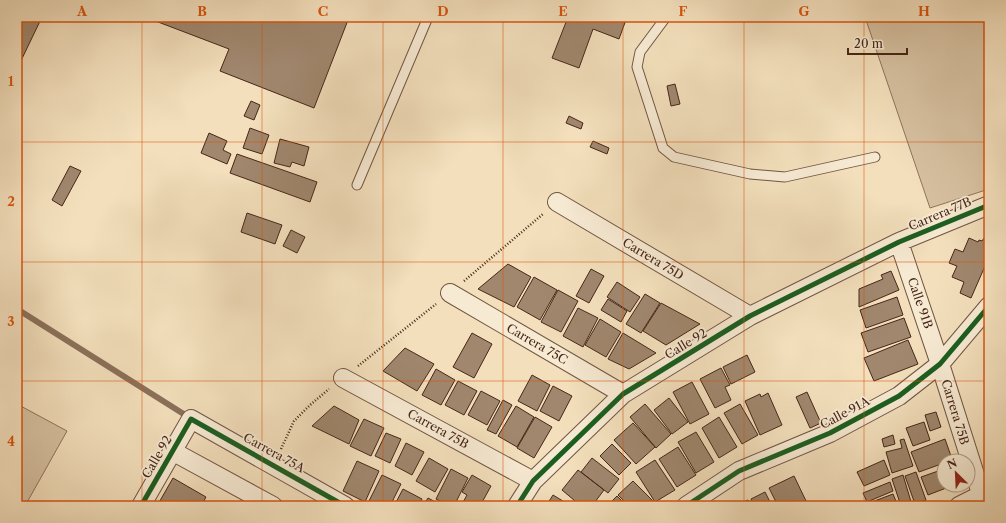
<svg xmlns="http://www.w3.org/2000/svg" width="1006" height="523" viewBox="0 0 1006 523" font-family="'Libre Caslon Text',serif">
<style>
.green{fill:#d6c0a0;stroke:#8e745c}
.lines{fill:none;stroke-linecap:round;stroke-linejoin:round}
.stream{stroke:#8b705a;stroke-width:6}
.building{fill:#a0876e;stroke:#472719}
.lane-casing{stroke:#725542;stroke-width:11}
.street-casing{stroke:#725542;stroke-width:20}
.path{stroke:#472719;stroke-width:2.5;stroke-dasharray:1 2;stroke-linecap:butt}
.lane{stroke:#f7ead3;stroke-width:9}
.street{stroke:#f7ead3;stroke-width:18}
.cycleway-casing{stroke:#f7ead3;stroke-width:8}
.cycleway{stroke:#1b5e20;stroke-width:5}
.grid{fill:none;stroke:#d8540d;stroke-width:1;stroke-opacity:0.55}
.labels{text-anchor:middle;stroke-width:3.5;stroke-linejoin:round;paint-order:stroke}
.street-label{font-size:12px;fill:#472719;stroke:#f7ead3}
.neatline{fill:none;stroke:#d8540d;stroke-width:1.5}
.grid-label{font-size:13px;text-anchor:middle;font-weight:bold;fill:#d8540d}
</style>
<rect width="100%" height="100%" fill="#f3dfbc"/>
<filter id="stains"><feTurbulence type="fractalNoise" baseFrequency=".005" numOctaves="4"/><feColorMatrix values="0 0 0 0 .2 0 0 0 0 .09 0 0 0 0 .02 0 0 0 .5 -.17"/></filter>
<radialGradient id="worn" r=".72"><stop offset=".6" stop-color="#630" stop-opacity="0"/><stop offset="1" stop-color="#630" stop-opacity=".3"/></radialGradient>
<path class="green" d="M 865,17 L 989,17 L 989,189 L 930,208 Z
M 17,404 L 67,431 L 25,506 L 17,506 Z"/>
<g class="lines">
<path class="stream" d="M 17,309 L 190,418"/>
</g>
<path class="building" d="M 17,17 L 42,17 L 17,69 Z
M 145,17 L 340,17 L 348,20 L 314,108 L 220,71 L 229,49 Z
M 568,17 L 591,18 L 591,17 L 627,17 L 619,39 L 593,29 L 579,68 L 552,58 Z
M 675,84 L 680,104 L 671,106 L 667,86 Z
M 251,101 L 260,105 L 254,120 L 244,116 Z
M 569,116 L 583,123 L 581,129 L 566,123 Z
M 250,128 L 269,135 L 262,154 L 243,148 Z
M 209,133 L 227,141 L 223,150 L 231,154 L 227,164 L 201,153 Z
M 280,139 L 309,147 L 304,166 L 292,162 L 290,167 L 274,163 Z
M 593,141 L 609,148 L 607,154 L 590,147 Z
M 237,154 L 317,182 L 310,202 L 230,173 Z
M 70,166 L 81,171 L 62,206 L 52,200 Z
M 247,213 L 282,225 L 275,244 L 241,232 Z
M 291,230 L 305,237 L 297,253 L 283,246 Z
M 969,238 L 978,242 L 979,240 L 982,241 L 984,238 L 989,240 L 989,257 L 971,298 L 960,293 L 964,282 L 952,277 L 957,266 L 949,263 L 955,249 L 963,252 Z
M 508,264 L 531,277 L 514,307 L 478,289 Z
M 591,269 L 604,276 L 589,303 L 576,296 Z
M 891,271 L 899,290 L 859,307 L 859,289 L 883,279 L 881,275 Z
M 534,277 L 557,290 L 540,320 L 517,307 Z
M 617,282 L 640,297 L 630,312 L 607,297 Z
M 558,290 L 578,301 L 561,332 L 541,322 Z
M 645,294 L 660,303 L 641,333 L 626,324 Z
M 897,297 L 903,315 L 866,328 L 860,310 Z
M 608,299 L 627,311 L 621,322 L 601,310 Z
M 661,303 L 700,324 L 666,345 L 643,331 Z
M 578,308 L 598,318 L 583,347 L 563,336 Z
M 904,318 L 911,337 L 868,352 L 861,333 Z
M 600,319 L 621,332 L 606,357 L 585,345 Z
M 472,333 L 492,344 L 474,378 L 453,367 Z
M 623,333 L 656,353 L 629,369 L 608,359 Z
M 908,340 L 918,364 L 874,381 L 864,358 Z
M 405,348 L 434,364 L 417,391 L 383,371 Z
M 747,355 L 755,372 L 731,384 L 723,367 Z
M 721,368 L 730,385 L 725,387 L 731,400 L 715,408 L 700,379 Z
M 436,369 L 455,380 L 441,405 L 422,395 Z
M 532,375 L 550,385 L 537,411 L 518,401 Z
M 458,381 L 477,391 L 464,415 L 445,405 Z
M 692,382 L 709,414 L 690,424 L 673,392 Z
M 553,386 L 572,396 L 559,421 L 540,411 Z
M 481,391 L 500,401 L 487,425 L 468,415 Z
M 807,392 L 821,423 L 810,428 L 796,397 Z
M 768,393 L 782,425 L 760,435 L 745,401 L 760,394 L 761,397 Z
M 669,398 L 688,422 L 672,434 L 654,410 Z
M 503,400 L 512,405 L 496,434 L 487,430 Z
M 645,404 L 671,434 L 656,448 L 630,417 Z
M 740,404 L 758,435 L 742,444 L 724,413 Z
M 334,406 L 359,420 L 349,444 L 312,426 Z
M 516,406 L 534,417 L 517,447 L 498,436 Z
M 936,412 L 941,427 L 930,431 L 925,415 Z
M 535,417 L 552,427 L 534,458 L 517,448 Z
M 719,417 L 737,447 L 719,458 L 702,428 Z
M 364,419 L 384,428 L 371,456 L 350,446 Z
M 924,422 L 930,440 L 913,446 L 906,428 Z
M 633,423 L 655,447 L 636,464 L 614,440 Z
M 696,432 L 714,462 L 696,473 L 678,442 Z
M 386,433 L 401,439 L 390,463 L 375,456 Z
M 893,435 L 895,444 L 884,447 L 882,439 Z
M 904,439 L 913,466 L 892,473 L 886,452 L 902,448 L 900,440 Z
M 945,439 L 952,459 L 944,461 L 944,463 L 919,472 L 911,452 Z
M 406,443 L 424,452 L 412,475 L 395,466 Z
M 612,444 L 631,463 L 619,475 L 600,456 Z
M 678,447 L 696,475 L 677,487 L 659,459 Z
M 429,458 L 448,469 L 435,492 L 416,481 Z
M 592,458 L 619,479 L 608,493 L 581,472 Z
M 655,460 L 675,490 L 655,502 L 636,472 Z
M 884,460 L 890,475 L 864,486 L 857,472 Z
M 357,461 L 379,471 L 365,502 L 343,491 Z
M 451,469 L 468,478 L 454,506 L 450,506 L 436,499 Z
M 944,469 L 944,485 L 954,485 L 928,495 L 921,477 Z
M 578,470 L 604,490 L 592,506 L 581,506 L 562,490 Z
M 916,472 L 926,500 L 915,504 L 905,476 Z
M 382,475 L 401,484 L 390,506 L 378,506 L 369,501 Z
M 472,475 L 491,486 L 480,506 L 461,506 L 467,495 L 462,492 Z
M 903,475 L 912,505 L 909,506 L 901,506 L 892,479 Z
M 794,476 L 807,503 L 801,506 L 778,506 L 769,488 Z
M 173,478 L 206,497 L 201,506 L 157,506 Z
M 633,481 L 655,503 L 652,506 L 629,506 L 618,495 Z
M 890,482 L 893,491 L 867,502 L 863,493 Z
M 403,489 L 422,499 L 418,506 L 394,506 Z
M 765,492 L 772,506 L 754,506 L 751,499 Z
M 893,494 L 898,506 L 864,506 L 864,505 Z
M 553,495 L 571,506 L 546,506 Z
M 617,496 L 627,506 L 607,506 Z
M 428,498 L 443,506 L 423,506 Z
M 748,500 L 751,506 L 736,506 Z"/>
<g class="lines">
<g class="lane-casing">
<path id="lane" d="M 666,17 L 640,52 L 637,67 L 663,148 L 674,157 L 750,174 L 785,177 L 875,157
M 357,185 L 428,17"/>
</g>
<g class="street-casing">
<path id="street" d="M 557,202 L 750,316
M 899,242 L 940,364 L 985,506
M 450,293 L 623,394
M 343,378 L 533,481
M 172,451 L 273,506
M 141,506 L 191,419 L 345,506
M 517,506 L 533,481 L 623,394 L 750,316 L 899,242 L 989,205
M 686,506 L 739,471 L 830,433 L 899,396 L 940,364 L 989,306
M 959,506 L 981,495 L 989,488"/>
</g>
<path class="path" d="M 464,281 L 543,214
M 358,366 L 436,304
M 281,449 L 294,421 L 310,405 L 329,389"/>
<use href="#lane" class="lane"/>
<use href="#street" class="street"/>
<g class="cycleway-casing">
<path id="cycleway" d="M 141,506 L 191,419 L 345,506
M 517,506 L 533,481 L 623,394 L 750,316 L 899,242 L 989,205
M 686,506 L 739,471 L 830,433 L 899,396 L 940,364 L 989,306"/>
</g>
<use href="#cycleway" class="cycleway"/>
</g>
<path class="grid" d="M 142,17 L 142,506M 262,17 L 262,506M 383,17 L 383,506M 503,17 L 503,506M 623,17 L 623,506M 744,17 L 744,506M 864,17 L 864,506M 17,142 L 989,142M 17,262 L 989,262M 17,381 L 989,381"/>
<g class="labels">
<g class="street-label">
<text transform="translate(940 214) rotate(-23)" y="4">Carrera 77B</text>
<text transform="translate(653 259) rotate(31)" y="4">Carrera 75D</text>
<text transform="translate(920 303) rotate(71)" y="4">Calle 91B</text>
<text transform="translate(537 344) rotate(30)" y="4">Carrera 75C</text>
<text transform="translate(686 344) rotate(-31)" y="4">Calle 92</text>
<text transform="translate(955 412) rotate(73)" y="4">Carrera 75B</text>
<text transform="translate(845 413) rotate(-28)" y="4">Calle 91A</text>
<text transform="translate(438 429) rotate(29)" y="4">Carrera 75B</text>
<text transform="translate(274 453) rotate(29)" y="4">Carrera 75A</text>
<text transform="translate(157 457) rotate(-60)" y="4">Calle 92</text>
</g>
</g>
<rect width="1006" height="523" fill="none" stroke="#f3dfbc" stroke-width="44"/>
<g transform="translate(956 473) rotate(336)"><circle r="19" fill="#f7ead3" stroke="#b19c89"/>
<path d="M0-3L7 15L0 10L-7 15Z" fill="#8f2418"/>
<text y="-6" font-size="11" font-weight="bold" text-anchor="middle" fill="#472719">N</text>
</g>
<path d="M848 48v6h59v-6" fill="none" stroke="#472719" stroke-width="2"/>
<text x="854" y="48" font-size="12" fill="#472719" stroke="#f7ead3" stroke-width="3" paint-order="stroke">20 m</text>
<rect x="22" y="22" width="962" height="479" class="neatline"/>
<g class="grid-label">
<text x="82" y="16">A</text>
<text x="202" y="16">B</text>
<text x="323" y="16">C</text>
<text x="443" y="16">D</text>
<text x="563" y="16">E</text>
<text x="683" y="16">F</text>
<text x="804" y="16">G</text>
<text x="924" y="16">H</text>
<text x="11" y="86">1</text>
<text x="11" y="206">2</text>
<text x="11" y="326">3</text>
<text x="11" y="446">4</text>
</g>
<rect width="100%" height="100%" filter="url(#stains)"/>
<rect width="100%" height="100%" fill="url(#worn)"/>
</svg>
